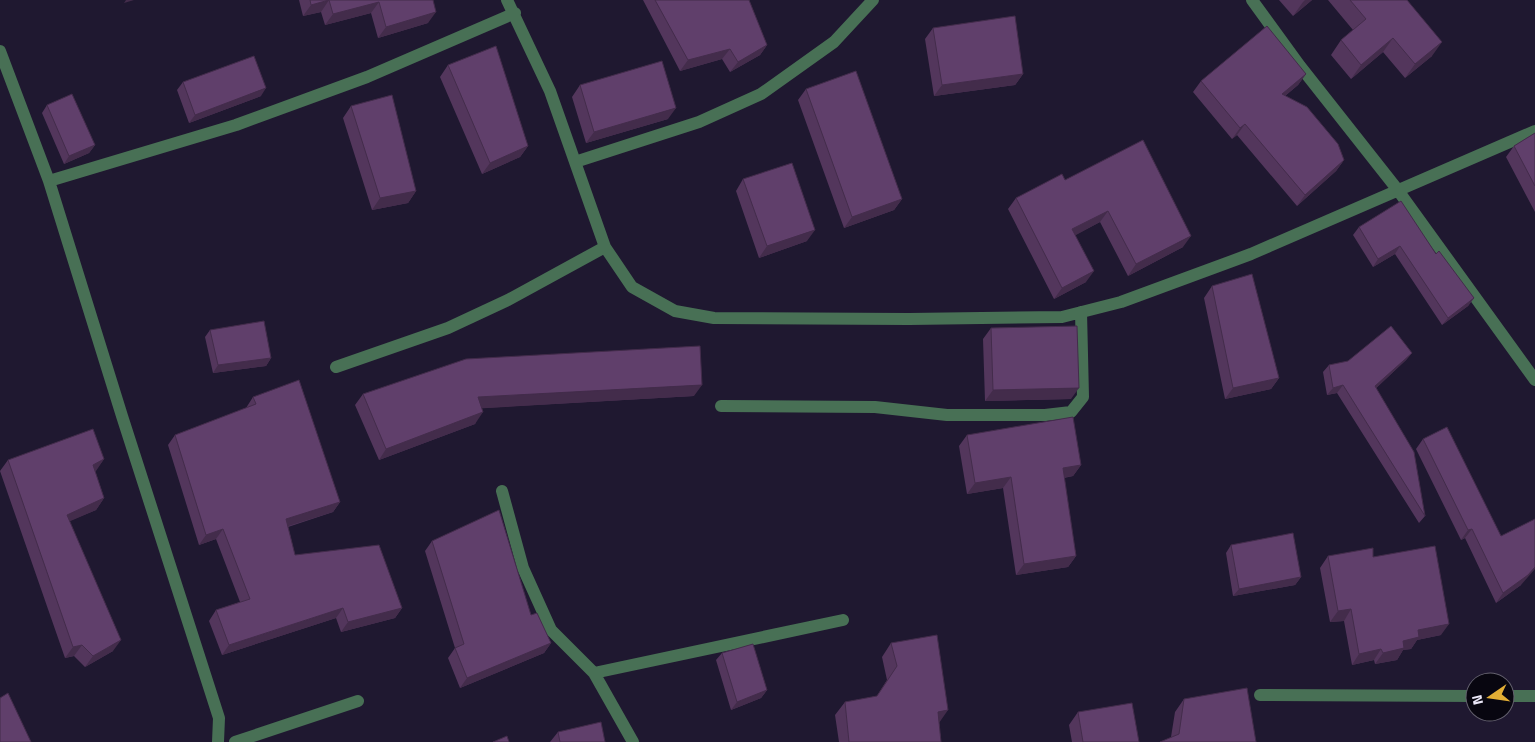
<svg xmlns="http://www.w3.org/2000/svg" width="1535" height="742" viewBox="0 0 1535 742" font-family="'Titillium Web',sans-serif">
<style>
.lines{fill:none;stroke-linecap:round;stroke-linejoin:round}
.street{stroke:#487055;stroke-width:12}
.wall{fill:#53365c}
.shaded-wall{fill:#432c4b}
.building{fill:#603f6b;stroke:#432c4b}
</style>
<rect width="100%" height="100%" fill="#1f1830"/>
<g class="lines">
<path class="street" d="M 507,0 L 550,91 L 605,247 L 632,287 L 675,311 L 714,318 L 909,319 L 1062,317 L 1121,302 L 1251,254 L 1535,131
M 1252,0 L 1300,66 L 1397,189 L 1535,380
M 0,51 L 49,181 L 122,416 L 219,718 L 218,742
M 575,162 L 699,122 L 761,94 L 834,42 L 873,0
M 49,181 L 236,125 L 367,77 L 515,13
M 336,367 L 448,328 L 508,300 L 605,247
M 721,406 L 875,407 L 947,415 L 1045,415 L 1071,412 L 1083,397 L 1081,312
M 502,491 L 523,568 L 551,630 L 594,673 L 633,742
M 594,673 L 843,620
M 1260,695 L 1475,696
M 1505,696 L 1535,696
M 235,742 L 358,701"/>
</g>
<path class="wall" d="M 299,0 L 433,0 L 428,23 L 378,38 L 371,13 L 325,25 L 321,12 L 303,16 Z
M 643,0 L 749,0 L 767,45 L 760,55 L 730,72 L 722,59 L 680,71 Z
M 1279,0 L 1312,0 L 1293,16 Z
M 1328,0 L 1407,0 L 1432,56 L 1405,78 L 1383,52 L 1351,79 L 1331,55 L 1341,40 L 1353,30 Z
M 933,28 L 1023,74 L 1015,85 L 934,96 L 925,39 Z
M 448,65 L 528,146 L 520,157 L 482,174 L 440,77 Z
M 1306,74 L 1298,85 L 1285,96 L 1344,160 L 1336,171 L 1297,206 L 1237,135 L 1232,139 L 1193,92 L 1201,81 Z
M 183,82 L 261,96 L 189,123 L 177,90 Z
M 580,85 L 668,119 L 586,143 L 572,97 Z
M 806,89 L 902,199 L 894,210 L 844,228 L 798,100 Z
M 47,105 L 95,145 L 89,153 L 64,164 L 42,113 Z
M 351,106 L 416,191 L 408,203 L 372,210 L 343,118 Z
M 1535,133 L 1535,212 L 1506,157 L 1514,146 Z
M 743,179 L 807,241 L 759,258 L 736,191 Z
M 1065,180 L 1183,247 L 1128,276 L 1100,222 L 1075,235 L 1086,282 L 1054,299 L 1008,209 L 1016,198 Z
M 1359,227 L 1436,254 L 1474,298 L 1468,306 L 1442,325 L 1395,254 L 1373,267 L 1353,235 Z
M 1212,286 L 1279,378 L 1271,389 L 1225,399 L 1204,298 Z
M 991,328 L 1071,399 L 985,401 L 983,339 Z
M 210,330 L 271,358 L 266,366 L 213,373 L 205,337 Z
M 1412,353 L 1406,360 L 1376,388 L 1425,516 L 1419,523 L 1337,393 L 1327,395 L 1323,372 L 1329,365 Z
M 363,394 L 694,396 L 482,408 L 475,424 L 379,460 L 355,405 Z
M 253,397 L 340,502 L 333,512 L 288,527 L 295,555 L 402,608 L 395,618 L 341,632 L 336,618 L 222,655 L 209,621 L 216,610 L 240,602 L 216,539 L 199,545 L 168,445 L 175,435 L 246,408 Z
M 967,435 L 1081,465 L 1073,476 L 1064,478 L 1076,556 L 1068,567 L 1016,575 L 1003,488 L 967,494 L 959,446 Z
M 1423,439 L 1521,585 L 1496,603 L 1465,538 L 1461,540 L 1416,449 Z
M 104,459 L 95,471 L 104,498 L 96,510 L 69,521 L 113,651 L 85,667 L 74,656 L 65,658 L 0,471 L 8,460 Z
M 432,541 L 531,615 L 551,643 L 544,653 L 460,688 L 448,658 L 455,648 L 425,551 Z
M 1231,545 L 1301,577 L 1295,585 L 1233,596 L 1226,553 Z
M 1328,556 L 1373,557 L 1441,635 L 1417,640 L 1411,649 L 1403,650 L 1397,660 L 1375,664 L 1374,660 L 1352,665 L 1344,621 L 1330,622 L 1320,568 Z
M 891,643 L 939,723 L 941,742 L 839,742 L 835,715 L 845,702 L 877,696 L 887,680 L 882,657 Z
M 722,653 L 767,690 L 761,698 L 731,710 L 716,660 Z
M 1184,699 L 1256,742 L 1171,737 L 1175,712 Z
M 1078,712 L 1139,742 L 1072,742 L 1069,725 Z
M 558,732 L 605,742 L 550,742 Z"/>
<path class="shaded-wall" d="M 126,0 L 134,0 L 124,3 Z
M 329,0 L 321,12 L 303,16 L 311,5 Z
M 1305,0 L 1312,0 L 1293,16 L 1303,2 Z
M 379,2 L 371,13 L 325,25 L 333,14 Z
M 436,12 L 428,23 L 378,38 L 386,27 Z
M 1393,38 L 1383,52 L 1351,79 L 1361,65 Z
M 1442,42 L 1432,56 L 1405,78 L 1415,64 Z
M 767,45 L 760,55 L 730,72 L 738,62 Z
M 730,49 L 722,59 L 680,71 L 688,60 Z
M 1023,74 L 1015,85 L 934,96 L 942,85 Z
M 1306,74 L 1298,85 L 1274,105 L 1282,94 Z
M 266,88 L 261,96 L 189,123 L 195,115 Z
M 676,108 L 668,119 L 586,143 L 594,132 Z
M 1245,124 L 1237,135 L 1232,139 L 1240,128 Z
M 95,145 L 89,153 L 64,164 L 69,156 Z
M 528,146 L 520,157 L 482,174 L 490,163 Z
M 1344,160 L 1336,171 L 1297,206 L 1305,195 Z
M 416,191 L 408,203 L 372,210 L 380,198 Z
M 902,199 L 894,210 L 844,228 L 852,217 Z
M 1108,211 L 1100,222 L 1065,241 L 1072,229 Z
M 815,230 L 807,241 L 759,258 L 767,246 Z
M 1191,236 L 1183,247 L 1128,276 L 1136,264 Z
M 1400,246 L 1395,254 L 1373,267 L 1378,259 Z
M 1094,271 L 1086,282 L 1054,299 L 1062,288 Z
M 1474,298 L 1468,306 L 1442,325 L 1448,318 Z
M 1412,353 L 1406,360 L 1370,394 L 1375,386 Z
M 271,358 L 266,366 L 213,373 L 218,365 Z
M 1279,378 L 1271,389 L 1225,399 L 1233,388 Z
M 702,385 L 694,396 L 470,409 L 478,397 Z
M 1343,385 L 1337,393 L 1327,395 L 1333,388 Z
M 1079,388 L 1071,399 L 985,401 L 993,390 Z
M 483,412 L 475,424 L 379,460 L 386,449 Z
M 104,459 L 96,471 L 85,476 L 93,465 Z
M 1081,465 L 1073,476 L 1055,479 L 1063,468 Z
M 1011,477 L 1003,488 L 967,494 L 975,483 Z
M 104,498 L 96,510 L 59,526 L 67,515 Z
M 340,502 L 333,512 L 279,529 L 286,519 Z
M 223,529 L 216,539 L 199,545 L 206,535 Z
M 1472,529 L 1465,538 L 1461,540 L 1468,530 Z
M 1076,556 L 1068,567 L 1016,575 L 1024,564 Z
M 1535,567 L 1535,569 L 1521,585 L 1496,603 L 1503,593 Z
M 1301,577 L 1295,585 L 1233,596 L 1239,589 Z
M 343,608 L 336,618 L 222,655 L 229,645 Z
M 402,608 L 395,618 L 341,632 L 348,622 Z
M 1351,609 L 1344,621 L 1330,622 L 1338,611 Z
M 1449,624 L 1441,635 L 1417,640 L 1411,649 L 1403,650 L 1397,660 L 1375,664 L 1383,653 L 1418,630 Z
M 121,640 L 113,651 L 85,667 L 93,656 Z
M 551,643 L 544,653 L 460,688 L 467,678 Z
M 82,645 L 74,656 L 65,658 L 73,647 Z
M 1381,649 L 1374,660 L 1352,665 L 1359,654 Z
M 767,690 L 761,698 L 731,710 L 737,702 Z
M 948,710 L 939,723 L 938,712 Z"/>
<path class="building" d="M 310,0 L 433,0 L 436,12 L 386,27 L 379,2 L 333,14 L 329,0 L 311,5 Z
M 655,0 L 749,0 L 767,45 L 738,62 L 730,49 L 688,60 Z
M 1350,0 L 1407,0 L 1442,42 L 1415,64 L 1393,38 L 1361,65 L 1341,40 L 1366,19 Z
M 1015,16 L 1023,74 L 942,85 L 933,28 Z
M 1267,26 L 1306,74 L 1282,94 L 1307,107 L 1338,144 L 1344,160 L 1305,195 L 1245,124 L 1240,128 L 1201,81 Z
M 496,46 L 528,146 L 490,163 L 448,65 Z
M 254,56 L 266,88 L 195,115 L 183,82 Z
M 662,61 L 676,108 L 594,132 L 580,85 Z
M 856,71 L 902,199 L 852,217 L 806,89 Z
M 72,94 L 95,145 L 69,156 L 47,105 Z
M 392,95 L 416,191 L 380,198 L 351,106 Z
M 1535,133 L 1535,186 L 1514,146 Z
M 1143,140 L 1191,236 L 1136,264 L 1108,211 L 1072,229 L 1094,271 L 1062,288 L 1016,198 L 1062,174 L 1065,180 Z
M 792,163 L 815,230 L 767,246 L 743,179 Z
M 1401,201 L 1436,254 L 1439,251 L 1474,298 L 1448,318 L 1400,246 L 1378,259 L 1359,227 Z
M 1252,274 L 1279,378 L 1233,388 L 1212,286 Z
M 264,321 L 271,358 L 218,365 L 210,330 Z
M 1077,326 L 1079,388 L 993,390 L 991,328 Z
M 1391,326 L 1412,353 L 1375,386 L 1414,452 L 1425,516 L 1343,385 L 1333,388 L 1329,365 L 1348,361 Z
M 700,346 L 702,385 L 478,397 L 483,412 L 386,449 L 363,394 L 466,359 Z
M 299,380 L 340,502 L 286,519 L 295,555 L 379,545 L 402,608 L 348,622 L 343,608 L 229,645 L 216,610 L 250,599 L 223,529 L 206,535 L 175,435 L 256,404 L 253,397 Z
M 1073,417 L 1081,465 L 1063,468 L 1076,556 L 1024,564 L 1011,477 L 975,483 L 967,435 Z
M 1447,427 L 1501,536 L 1535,519 L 1535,567 L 1528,575 L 1503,593 L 1472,529 L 1468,530 L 1423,439 Z
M 93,429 L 104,459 L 93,465 L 104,498 L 67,515 L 121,640 L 93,656 L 82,645 L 73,647 L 8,460 Z
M 499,510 L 531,615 L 537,613 L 551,643 L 467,678 L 455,648 L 464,644 L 432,541 Z
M 1293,533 L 1301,577 L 1239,589 L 1231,545 Z
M 1435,546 L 1449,624 L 1418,630 L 1419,637 L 1403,641 L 1404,648 L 1383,653 L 1381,649 L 1359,654 L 1351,609 L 1338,611 L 1328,556 L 1373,548 L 1373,557 Z
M 937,635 L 948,710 L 938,712 L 941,742 L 849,742 L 845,702 L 877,696 L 897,666 L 891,643 Z
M 753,644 L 767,690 L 737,702 L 722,653 Z
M 1247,688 L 1256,742 L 1160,742 L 1179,734 L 1184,699 Z
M 8,693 L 31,742 L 0,742 L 0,698 Z
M 1132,703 L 1139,742 L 1083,742 L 1078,712 Z
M 601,722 L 605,742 L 560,742 L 558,732 Z
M 507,736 L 509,742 L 493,742 Z"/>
<g transform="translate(1490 697) rotate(257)"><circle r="24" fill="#080610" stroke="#64616e"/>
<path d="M0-4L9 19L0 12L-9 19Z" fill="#e3ae35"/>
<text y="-8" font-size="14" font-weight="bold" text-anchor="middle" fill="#ede9fa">N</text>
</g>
</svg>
